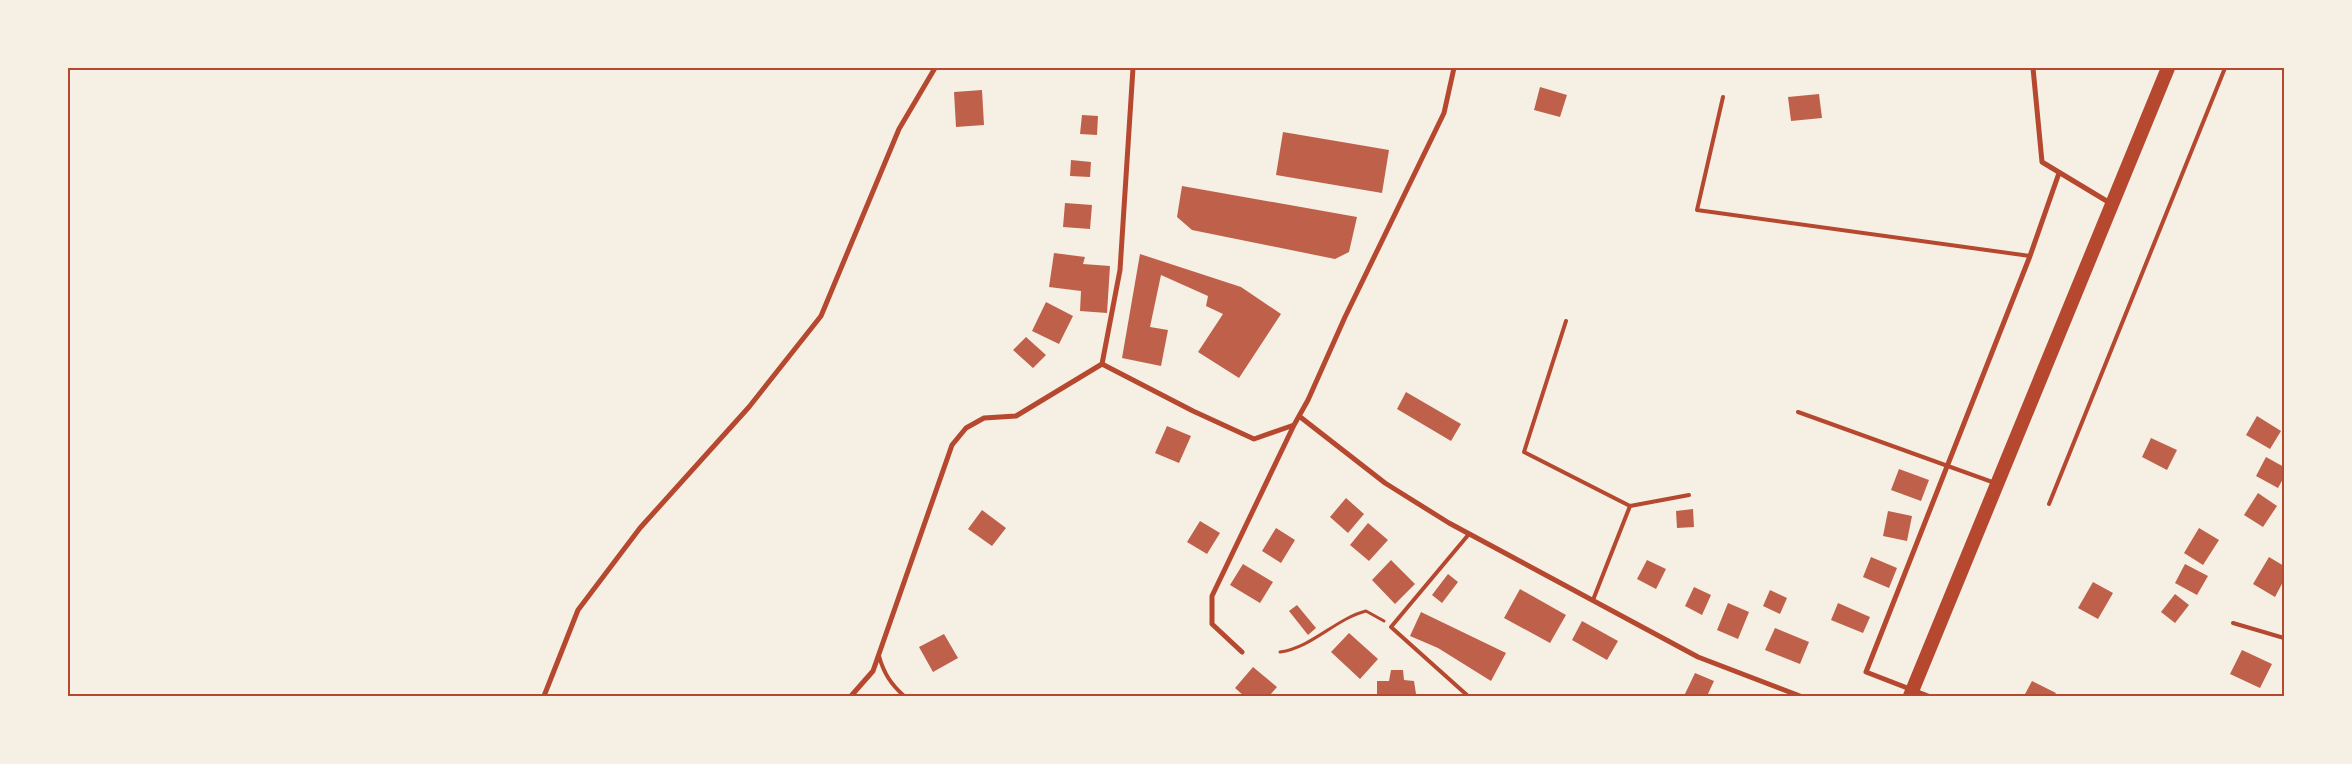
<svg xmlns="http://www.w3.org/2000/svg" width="2352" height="764" viewBox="0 0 2352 764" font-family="'Times New Roman',serif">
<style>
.building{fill:#bf614a}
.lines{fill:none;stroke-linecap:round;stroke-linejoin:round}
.path{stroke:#b5482f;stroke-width:3}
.service{stroke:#b5482f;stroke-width:4}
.minor{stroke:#b5482f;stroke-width:5}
.trunk{stroke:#b5482f;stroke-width:14}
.neatline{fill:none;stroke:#b5482f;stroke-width:2}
</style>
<rect width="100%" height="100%" fill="#f6efe4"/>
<path class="building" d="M 1540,87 L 1567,95 L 1560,117 L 1534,110 Z
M 982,90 L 984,125 L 956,127 L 954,92 Z
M 1819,94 L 1822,118 L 1791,121 L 1788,97 Z
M 1082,115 L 1098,116 L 1097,135 L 1080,134 Z
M 1283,132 L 1389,150 L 1382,193 L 1276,175 Z
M 1071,160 L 1091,162 L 1090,177 L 1070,176 Z
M 1182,186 L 1357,217 L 1349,252 L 1335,259 L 1192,230 L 1177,217 Z
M 1065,203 L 1092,205 L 1090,229 L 1063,227 Z
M 1054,253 L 1085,257 L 1083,264 L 1110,266 L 1107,313 L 1080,311 L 1081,291 L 1049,287 Z
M 1140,254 L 1241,287 L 1281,314 L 1239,378 L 1198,352 L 1223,314 L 1206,306 L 1208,296 L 1161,275 L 1150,327 L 1168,330 L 1161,366 L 1122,358 Z
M 1046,302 L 1073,316 L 1059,344 L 1032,331 Z
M 1026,337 L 1046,355 L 1033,368 L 1013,350 Z
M 1406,392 L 1461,424 L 1451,441 L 1397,409 Z
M 2257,416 L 2281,431 L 2270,449 L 2246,435 Z
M 1167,426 L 1191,436 L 1179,463 L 1155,453 Z
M 2151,438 L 2177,450 L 2167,470 L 2142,457 Z
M 2266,457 L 2284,467 L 2284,477 L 2278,488 L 2256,476 Z
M 1899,469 L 1929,480 L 1921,501 L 1891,490 Z
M 2258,493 L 2277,506 L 2263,527 L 2244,515 Z
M 1346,498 L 1364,514 L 1348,533 L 1330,517 Z
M 1693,509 L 1694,527 L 1677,528 L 1676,511 Z
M 982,510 L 1006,528 L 992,546 L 968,529 Z
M 1888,511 L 1912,516 L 1907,541 L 1883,536 Z
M 1200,521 L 1220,533 L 1207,554 L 1187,542 Z
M 1368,523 L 1388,540 L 1369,561 L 1350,545 Z
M 1276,528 L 1295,540 L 1281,563 L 1262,551 Z
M 2199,528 L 2219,540 L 2203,565 L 2184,553 Z
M 1871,557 L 1897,568 L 1889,588 L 1863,577 Z
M 2269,557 L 2284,566 L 2284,580 L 2275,597 L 2253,584 Z
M 1391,560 L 1415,584 L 1395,604 L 1372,580 Z
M 1647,560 L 1666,569 L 1656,589 L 1637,579 Z
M 1243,564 L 1273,582 L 1260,603 L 1230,585 Z
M 2185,564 L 2208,576 L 2197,595 L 2175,583 Z
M 1448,574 L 1458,582 L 1442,603 L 1432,595 Z
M 2093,582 L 2113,593 L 2098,619 L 2078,608 Z
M 1694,587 L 1711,595 L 1702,615 L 1685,606 Z
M 1520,589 L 1566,615 L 1550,643 L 1504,618 Z
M 1770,590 L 1787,598 L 1780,614 L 1763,606 Z
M 2175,594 L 2189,605 L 2175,623 L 2161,612 Z
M 1728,603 L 1749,612 L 1738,639 L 1717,630 Z
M 1838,603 L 1870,617 L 1863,633 L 1831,620 Z
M 1297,605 L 1316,628 L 1308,635 L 1289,611 Z
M 1421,612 L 1506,653 L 1491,681 L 1438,648 L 1410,636 Z
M 1582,621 L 1618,641 L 1607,660 L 1572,640 Z
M 1775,628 L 1809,642 L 1800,664 L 1765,650 Z
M 1349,633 L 1378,659 L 1360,679 L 1331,652 Z
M 944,634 L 958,658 L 933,672 L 919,647 Z
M 2242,650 L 2272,664 L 2260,688 L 2230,674 Z
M 1253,667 L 1277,687 L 1269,696 L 1244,696 L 1235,688 Z
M 1391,670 L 1403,670 L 1404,680 L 1414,681 L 1416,694 L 1403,696 L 1377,696 L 1377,681 L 1389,681 Z
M 1695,673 L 1714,681 L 1707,696 L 1684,696 Z
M 2032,681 L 2056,693 L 2054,696 L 2024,696 Z"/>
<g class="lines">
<path class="path" d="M 1280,652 C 1313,647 1335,619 1366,611 L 1384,621"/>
<path class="service" d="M 1723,97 L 1697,210 L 2030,256
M 1566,321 L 1524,452 L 1630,506 L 1689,495
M 1798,412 L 1995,483
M 2049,504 L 2225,68
M 1593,600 L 1630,506
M 2233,623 L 2284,638
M 879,656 C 884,674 891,684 904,696
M 1468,696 L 1391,627 L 1469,534"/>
<path class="minor" d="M 2033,68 L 2042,162 L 2110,203
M 1102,364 L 1193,411 L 1254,439 L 1294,425 L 1308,400 L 1345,317 L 1444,113 L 1454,68
M 1299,416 L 1385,483 L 1449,523 L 1698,657 L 1800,696
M 1242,652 L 1212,624 L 1212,596 L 1294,425
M 544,696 L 578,610 L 640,528 L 749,407 L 821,316 L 899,129 L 935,68
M 851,696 L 873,671 L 952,445 L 966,428 L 984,418 L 1016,416 L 1102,364 L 1120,270 L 1133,68
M 1928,696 L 1866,672 L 2030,256 L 2059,173"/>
<path class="trunk" d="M 1910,696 L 2168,68"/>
</g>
<rect width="2352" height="764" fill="none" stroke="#f6efe4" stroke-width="138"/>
<rect x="69" y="69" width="2214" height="626" class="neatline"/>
</svg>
